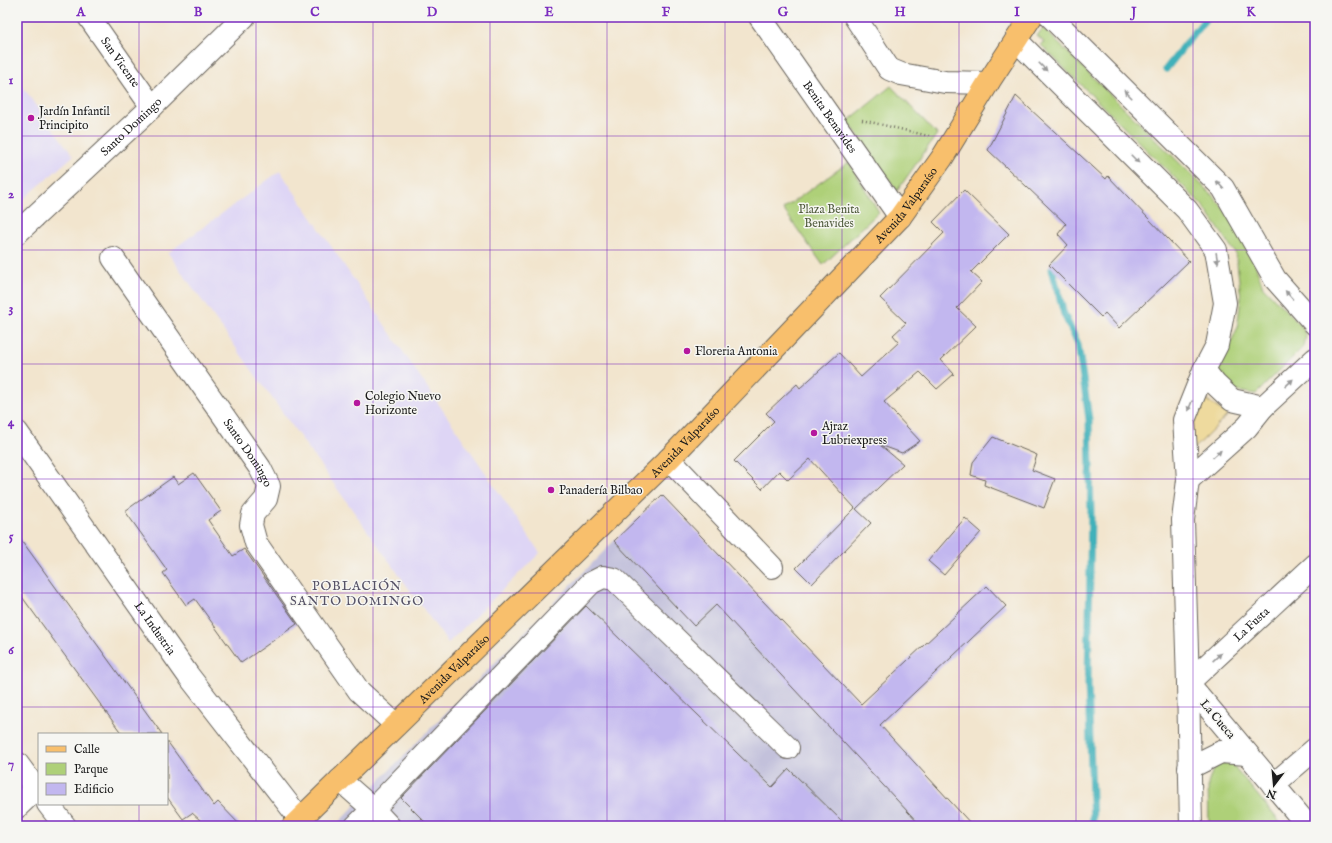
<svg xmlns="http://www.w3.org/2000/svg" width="1332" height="843" viewBox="0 0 1332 843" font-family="'IM FELL English',serif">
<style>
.built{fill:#ded5f5}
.industrial{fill:#c3c1db}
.green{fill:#aed078;stroke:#65764a}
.sand{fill:#eeda9e;stroke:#857b5d}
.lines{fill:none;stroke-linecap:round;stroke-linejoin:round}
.stream{stroke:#41b1ba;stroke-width:7}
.building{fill:#c2b7ef}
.minor-casing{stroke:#67625a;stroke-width:24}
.major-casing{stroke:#67625a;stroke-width:24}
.path{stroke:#67625a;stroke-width:2.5;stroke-dasharray:1 3;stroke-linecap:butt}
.minor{stroke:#fff;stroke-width:22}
.major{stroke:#f8bf6c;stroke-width:22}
.oneway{fill:#999}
.grid{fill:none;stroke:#7b2cbf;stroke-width:1;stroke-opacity:0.55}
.poi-dot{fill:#b5179e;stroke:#f6f6f2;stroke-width:1.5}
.labels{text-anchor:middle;stroke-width:3;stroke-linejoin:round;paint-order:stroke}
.street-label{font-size:12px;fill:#1c1c1c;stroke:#f6f6f2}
.poi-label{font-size:12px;fill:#1c1c1c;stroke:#f6f6f2;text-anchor:start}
.park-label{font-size:12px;fill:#4f5b3c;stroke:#f6f6f2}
.neighbourhood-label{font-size:13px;letter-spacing:1px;fill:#565266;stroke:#f6f6f2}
.neatline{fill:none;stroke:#7b2cbf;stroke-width:1.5}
.grid-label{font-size:13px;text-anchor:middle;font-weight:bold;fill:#7b2cbf}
</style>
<rect width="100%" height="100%" fill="#f6f6f2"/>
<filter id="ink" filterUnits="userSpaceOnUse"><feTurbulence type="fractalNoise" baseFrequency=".025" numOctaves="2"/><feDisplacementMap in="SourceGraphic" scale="8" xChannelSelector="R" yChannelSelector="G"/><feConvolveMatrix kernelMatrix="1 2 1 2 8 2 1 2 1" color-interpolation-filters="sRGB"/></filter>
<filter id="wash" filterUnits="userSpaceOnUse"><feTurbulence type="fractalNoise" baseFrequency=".012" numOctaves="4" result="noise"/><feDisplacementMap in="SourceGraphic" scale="16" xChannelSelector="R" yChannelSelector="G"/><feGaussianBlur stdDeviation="0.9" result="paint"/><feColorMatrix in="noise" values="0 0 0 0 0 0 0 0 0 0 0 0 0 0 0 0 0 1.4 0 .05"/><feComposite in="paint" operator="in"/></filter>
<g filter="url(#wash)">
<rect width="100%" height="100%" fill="#f2e5ce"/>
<path class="built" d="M 17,79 L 73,156 L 17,205 Z
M 280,171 L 540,553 L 448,643 L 168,253 Z"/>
<path class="industrial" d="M 614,541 L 777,617 L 863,706 L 973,826 L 335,826 Z"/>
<path class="green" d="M 1043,28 L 1213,196 L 1236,223 L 1251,252 L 1263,287 L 1302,327 L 1306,336 L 1304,346 L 1256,394 L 1235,391 L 1216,375 L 1237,329 L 1241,298 L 1236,254 L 1203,206 L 1041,45 L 1044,42 L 1037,36 Z
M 891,86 L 937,134 L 897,191 L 848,121 Z
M 849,162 L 879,212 L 823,265 L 783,209 Z
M 1220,763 L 1232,764 L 1283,826 L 1209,826 L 1208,784 L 1212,772 Z"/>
<path class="sand" d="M 1202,397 L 1228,415 L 1193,450 L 1191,429 Z"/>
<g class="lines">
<path class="stream" d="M 1166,69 L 1207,17
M 1057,261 L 1052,269 L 1064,314 L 1078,344 L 1089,419 L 1091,513 L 1088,683 L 1093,826"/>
</g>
<g id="blocks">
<path class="building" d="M 1016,96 L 1106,179 L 1108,176 L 1189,261 L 1119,328 L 1105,313 L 1101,317 L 1049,265 L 1068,245 L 1058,234 L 1066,224 L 988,150 Z
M 964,190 L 1009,234 L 971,272 L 982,282 L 957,308 L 976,326 L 941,360 L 954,374 L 937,389 L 920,372 L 884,402 L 920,441 L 902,453 L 880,445 L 903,464 L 856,509 L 871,523 L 812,584 L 796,568 L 855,508 L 810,459 L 788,480 L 779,471 L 762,489 L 734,461 L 774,421 L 766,413 L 797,384 L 800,388 L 839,353 L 861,377 L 899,342 L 893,335 L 906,323 L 880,298 L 944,233 L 933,222 Z
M 993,437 L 1037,455 L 1032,470 L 1055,479 L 1044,508 L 984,485 L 985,480 L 971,475 L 973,462 Z
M 194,473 L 221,511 L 208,520 L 233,556 L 244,549 L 297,624 L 241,663 L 195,599 L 186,605 L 163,573 L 167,570 L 125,511 L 173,477 L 178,484 Z
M 662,495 L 861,704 L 987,586 L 1006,606 L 880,725 L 973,826 L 921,826 L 716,605 L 694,626 L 614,541 Z
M 965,518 L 981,532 L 944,575 L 928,561 Z
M 17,534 L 162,734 L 122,734 L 17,590 Z
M 586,606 L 772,787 L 789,769 L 847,826 L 429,826 L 401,798 Z
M 167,741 L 214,806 L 218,802 L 241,826 L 193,826 L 200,820 L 192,813 L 183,819 L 167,797 Z"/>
</g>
</g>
<g filter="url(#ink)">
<use href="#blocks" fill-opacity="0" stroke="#67625a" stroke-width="1"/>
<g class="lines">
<g class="minor-casing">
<g id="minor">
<path id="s1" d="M 89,17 L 152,107"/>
<path id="s2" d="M 760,17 L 900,217"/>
<path d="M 855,17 L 889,69 L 901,74 L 945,82 L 988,83"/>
<path d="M 1051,17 L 1223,188 L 1275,279 L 1315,324"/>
<path d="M 1016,40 L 1187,210 L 1216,250 L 1225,303 L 1217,345 L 1204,370 L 1184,420 L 1188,480 L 1183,520 L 1188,683 L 1191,826"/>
<path id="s3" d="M 17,233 L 152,107 L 244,17"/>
<path id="s4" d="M 113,258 L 260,468 L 269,486 L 266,499 L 253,514 L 251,525 L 256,543 L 359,691 L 396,725"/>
<path d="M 1204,370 L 1215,384 L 1232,400 L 1263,407"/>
<path id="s5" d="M 17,432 L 188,675 L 300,819"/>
<path d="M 669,459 L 772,567"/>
<path d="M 1188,480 L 1247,427 L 1263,407 L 1315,359"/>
<path d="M 17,763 L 39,793"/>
<path d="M 1189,768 L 1221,752 L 1247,754"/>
<path d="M 340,780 L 373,809 L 356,826"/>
<path d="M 1273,785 L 1315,749"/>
<path d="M 48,804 L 65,826"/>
<path d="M 17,807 L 36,789"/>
<path d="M 389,826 L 373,809 L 591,583 L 603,577 L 614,579 L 788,748"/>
<path id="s6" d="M 1308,826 L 1188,683 L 1315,565"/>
</g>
</g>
<g class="major-casing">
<g id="major">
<path id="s7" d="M 293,826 L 669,459 L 900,217 L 942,158 L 988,83 L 1031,17"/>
</g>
</g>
<path class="path" d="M 862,120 L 929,136"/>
<use href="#minor" class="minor"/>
<use href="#major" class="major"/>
</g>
<defs><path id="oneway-solid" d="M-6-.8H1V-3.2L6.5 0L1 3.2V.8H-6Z"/></defs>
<g class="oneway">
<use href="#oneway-solid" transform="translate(1043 67) rotate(45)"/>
<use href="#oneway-solid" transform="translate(1128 94) rotate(-135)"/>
<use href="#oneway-solid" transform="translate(1135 159) rotate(45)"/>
<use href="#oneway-solid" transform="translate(1220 185) rotate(-132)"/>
<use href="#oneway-solid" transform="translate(1217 258) rotate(81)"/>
<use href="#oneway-solid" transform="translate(1289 295) rotate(-131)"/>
<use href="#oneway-solid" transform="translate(1289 383) rotate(-43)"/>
<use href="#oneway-solid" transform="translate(1190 406) rotate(112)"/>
<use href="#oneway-solid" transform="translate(1217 454) rotate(-42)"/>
<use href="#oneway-solid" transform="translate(1217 657) rotate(-43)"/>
</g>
</g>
<path class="grid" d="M 139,17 L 139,734M 256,17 L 256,826M 373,17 L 373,826M 490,17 L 490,826M 607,17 L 607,826M 725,17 L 725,826M 842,17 L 842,826M 959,17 L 959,826M 1076,17 L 1076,826M 1193,17 L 1193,826M 17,136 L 1315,136M 17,250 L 1315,250M 17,364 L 1315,364M 17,479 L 1315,479M 17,593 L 1315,593M 17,707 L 1315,707M 139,804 L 139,826"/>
<g class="poi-dot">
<circle cx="31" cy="118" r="4"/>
<circle cx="687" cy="351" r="4"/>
<circle cx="357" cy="403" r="4"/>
<circle cx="814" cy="433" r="4"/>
<circle cx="551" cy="490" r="4"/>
</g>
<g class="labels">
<g class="street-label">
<text dy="4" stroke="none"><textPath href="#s1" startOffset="55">San Vicente</textPath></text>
<text dy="4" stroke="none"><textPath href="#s2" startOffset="122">Benita Benavides</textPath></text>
<text dy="4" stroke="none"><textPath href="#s3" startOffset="156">Santo Domingo</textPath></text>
<text dy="4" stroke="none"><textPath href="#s7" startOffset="873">Avenida Valparaíso</textPath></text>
<text dy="4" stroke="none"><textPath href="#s7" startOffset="549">Avenida Valparaíso</textPath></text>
<text dy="4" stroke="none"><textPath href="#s4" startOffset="237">Santo Domingo</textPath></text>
<text dy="4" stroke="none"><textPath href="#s6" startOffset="273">La Fusta</textPath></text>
<text dy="4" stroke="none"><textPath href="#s5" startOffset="240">La Industria</textPath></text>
<text dy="4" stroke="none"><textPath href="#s7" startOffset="225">Avenida Valparaíso</textPath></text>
<text transform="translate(1218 719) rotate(50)" y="4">La Cueca</text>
</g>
<g class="poi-label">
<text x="39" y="115">Jardín Infantil<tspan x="39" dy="14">Principito</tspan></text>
<text x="695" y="355">Floreria Antonia</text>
<text x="365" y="400">Colegio Nuevo<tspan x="365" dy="14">Horizonte</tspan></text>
<text x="822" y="430">Ajraz<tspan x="822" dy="14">Lubriexpress</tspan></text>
<text x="559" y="494">Panadería Bilbao</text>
</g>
<g class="park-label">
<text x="829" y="213">Plaza Benita<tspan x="829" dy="14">Benavides</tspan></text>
</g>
<g class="neighbourhood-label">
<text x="357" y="590">POBLACIÓN<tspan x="357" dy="15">SANTO DOMINGO</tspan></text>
</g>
</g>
<rect width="1332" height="843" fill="none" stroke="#f6f6f2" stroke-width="44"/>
<rect x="38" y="733" width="130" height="72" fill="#f6f6f2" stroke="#9f9f9c"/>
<rect x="46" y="746" width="20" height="6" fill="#f8bf6c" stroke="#9f9f9c"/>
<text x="74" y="753" font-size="12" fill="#1c1c1c">Calle</text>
<rect x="46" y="763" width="20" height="12" fill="#aed078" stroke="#9f9f9c"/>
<text x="74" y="773" font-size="12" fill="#1c1c1c">Parque</text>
<rect x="46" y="783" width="20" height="12" fill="#c2b7ef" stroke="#9f9f9c"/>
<text x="74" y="793" font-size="12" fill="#1c1c1c">Edificio</text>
<g transform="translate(1274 785) rotate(196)" stroke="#f6f6f2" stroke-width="3" paint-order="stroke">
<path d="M0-3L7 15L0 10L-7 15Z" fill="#1c1c1c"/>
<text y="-6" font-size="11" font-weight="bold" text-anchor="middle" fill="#1c1c1c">N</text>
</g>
<rect x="22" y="22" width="1288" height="799" class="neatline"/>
<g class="grid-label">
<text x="81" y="16">A</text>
<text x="198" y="16">B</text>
<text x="315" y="16">C</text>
<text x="432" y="16">D</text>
<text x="549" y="16">E</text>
<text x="666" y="16">F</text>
<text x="783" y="16">G</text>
<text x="900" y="16">H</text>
<text x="1017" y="16">I</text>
<text x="1134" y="16">J</text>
<text x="1251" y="16">K</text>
<text x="11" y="84">1</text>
<text x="11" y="198">2</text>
<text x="11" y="312">3</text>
<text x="11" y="426">4</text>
<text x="11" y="540">5</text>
<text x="11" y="654">6</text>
<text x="11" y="768">7</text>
</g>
</svg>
